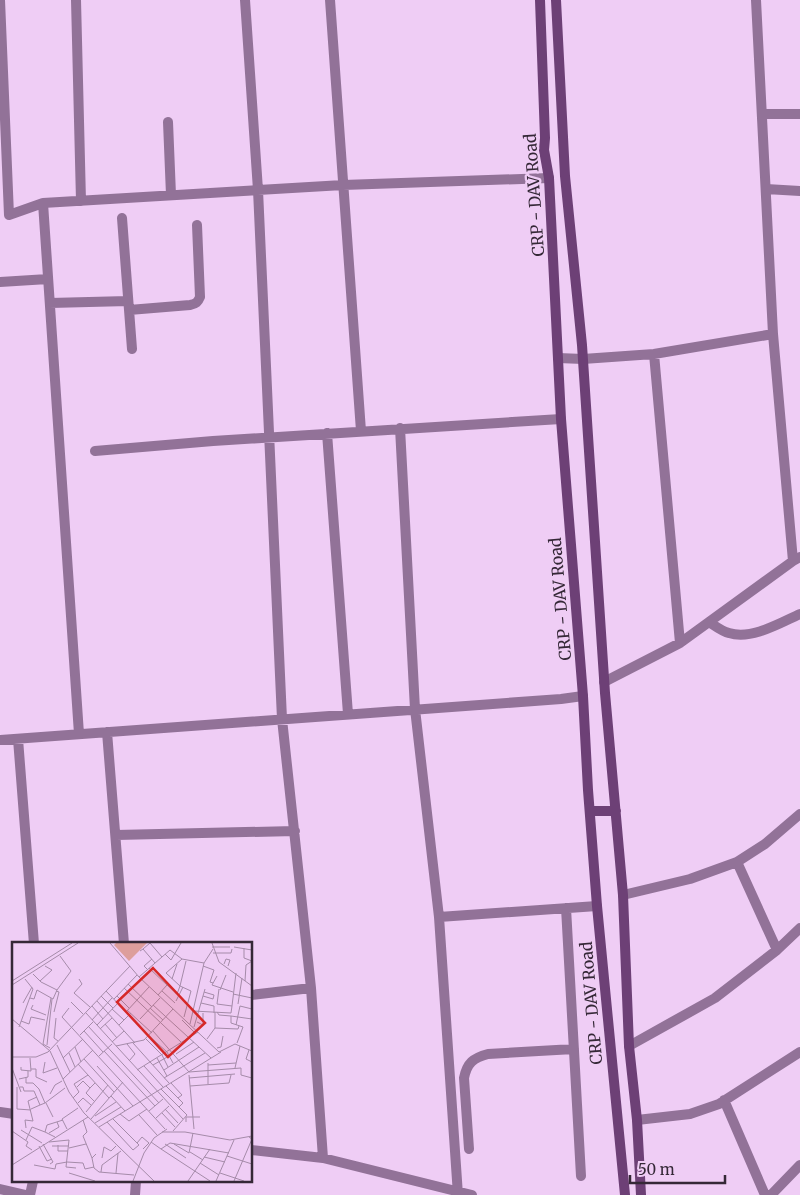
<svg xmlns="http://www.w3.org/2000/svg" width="800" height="1195" viewBox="0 0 800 1195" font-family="Merriweather,serif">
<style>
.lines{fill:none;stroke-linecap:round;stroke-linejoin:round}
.street{stroke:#927298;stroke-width:10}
.secondary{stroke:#6d4076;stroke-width:10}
.labels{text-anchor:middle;stroke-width:4.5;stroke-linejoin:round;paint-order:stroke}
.street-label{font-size:16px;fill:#352837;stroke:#efcdf5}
.inset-road{fill:none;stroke:#a58ba9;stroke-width:1}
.view{fill:#d62828;fill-opacity:0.15;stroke:#d62828;stroke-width:2.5}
.inset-edge{fill:none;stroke:#352837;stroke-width:2.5}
</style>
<rect width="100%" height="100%" fill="#efcdf5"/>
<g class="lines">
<path class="street" d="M 0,0 L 9,215 L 43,203 L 343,185 L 549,178
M 76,0 L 81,201
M 245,0 L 258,190 L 282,719 L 311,988 L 323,1158
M 330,0 L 361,431
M 762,114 L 800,114
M 168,122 L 171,195
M 766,189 L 800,191
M 43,203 L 79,734
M 122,218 L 132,349
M 0,282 L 48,279
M 50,303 L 128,301
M 129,310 L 190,305 C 196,304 198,302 200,297 L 197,225
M 773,334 L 793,561 L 800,557
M 654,354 L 680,643
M 558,358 L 583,359 L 654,354 L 773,334 L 756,0
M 400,428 L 415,709 L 439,917 L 458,1195
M 327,433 L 348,714
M 95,451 L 213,441 L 561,419
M 709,622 C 715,626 723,632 729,633 C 752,640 780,623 800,614
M 604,682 L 680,643 L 793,561
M 107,732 L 124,944
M 18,739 L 34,944
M 0,740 L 561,699 L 583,696
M 116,835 L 295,831
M 737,862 L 777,950
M 623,895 L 690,879 L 737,862 L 765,844 L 800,814
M 566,908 L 581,1176
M 439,917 L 597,906
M 251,995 L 311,988
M 629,1046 L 715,998 L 777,950 L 800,928
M 724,1100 L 765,1195
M 0,1112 L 14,1114
M 637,1120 L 690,1114 L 719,1104 L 800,1052
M 469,1149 L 464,1078 C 467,1063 473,1058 488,1054 L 574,1049
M 251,1150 L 323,1158 L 472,1195
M 0,1189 L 26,1195
M 30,1195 L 33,1181
M 135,1195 L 136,1181
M 771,1195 L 800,1165"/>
<path class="secondary" d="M 540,0 L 545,138 L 544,150 L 549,178 L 561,419 L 583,696 L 588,790 L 597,906 L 625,1195
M 556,0 L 565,176 L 582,345 L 605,693 L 623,895 L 629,1046 L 637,1120 L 641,1195
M 590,811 L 616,811"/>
</g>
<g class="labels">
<g class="street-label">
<text transform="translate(534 195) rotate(-94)" y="6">CRP - DAV Road</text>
<text transform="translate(560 599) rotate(-95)" y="6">CRP - DAV Road</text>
<text transform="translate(591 1003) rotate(-95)" y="6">CRP - DAV Road</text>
</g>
</g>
<g transform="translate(12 942)">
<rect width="240" height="240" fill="#efcdf5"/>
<path d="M 104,1 L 135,1 L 117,19 L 102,3 Z" fill="#dd9e9c"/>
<path class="inset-road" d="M 98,1 L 127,35 L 207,110 L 223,102 L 240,109M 200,1 L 207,20 L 240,44M 200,5 L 218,5M 222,5 L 240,8M 232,6 L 232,16 L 240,19M 131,7 L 138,1 L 150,15M 128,9 L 131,7 L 143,21M 201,11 L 219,11 L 220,7M 153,12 L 159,18 L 169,1M 212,22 L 214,17 L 218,18 L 216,24M 191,24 L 202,28 L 198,40 L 201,41M 137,26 L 155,43 L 146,53M 136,28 L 132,24 L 140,17M 205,34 L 200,43 L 221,50M 127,35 L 158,8 L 170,17M 67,37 L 70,42 L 62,51 L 78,65M 160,37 L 165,22M 0,39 L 60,1M 28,39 L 40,28 L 33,24M 233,39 L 234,23 L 240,19M 116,42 L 140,65M 0,43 L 66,1M 155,43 L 165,52 L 168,44 L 154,31 L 170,17 L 192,21M 112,46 L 169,100M 45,48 L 59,29 L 48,14M 208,48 L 214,33M 94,49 L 114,70 L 137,45M 150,49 L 163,61M 221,52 L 240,56M 89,54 L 101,66M 105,54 L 117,66M 191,54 L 201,57 L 202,53 L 192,50M 18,56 L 22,57 L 25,48 L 41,57 L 45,48 L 29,40 L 21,32M 102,57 L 125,33M 85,59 L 123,101M 164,59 L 171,45M 59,60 L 71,72M 11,61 L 20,45M 189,61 L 202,64 L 202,71M 226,62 L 230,36M 21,63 L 19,67 L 34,73M 141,63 L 199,116M 80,64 L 91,77M 220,64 L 224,31M 57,66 L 50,75 L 153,187M 138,66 L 151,78M 100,67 L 112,78M 115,68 L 140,91M 181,69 L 219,71 L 220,64 L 205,62 L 207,47M 42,70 L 47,50 L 44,49M 205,70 L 207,73 L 219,74 L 219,81 L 231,85 L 225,101M 74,71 L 171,177M 219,74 L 240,77M 172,75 L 179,49 L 168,44 L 174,19M 44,76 L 42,96 L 46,99M 0,77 L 38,109 L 57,150 L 72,171 L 142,239M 128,77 L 148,56M 80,78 L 100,56M 170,78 L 182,90M 9,79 L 17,82 L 19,75 L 33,78M 185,80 L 191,83 L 191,71M 93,82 L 105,96M 178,82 L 192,21 L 201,7M 85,83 L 106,61M 107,83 L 119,71M 224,83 L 228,64 L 240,67M 76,84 L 147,161M 7,85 L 21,47 L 13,37M 182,85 L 193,47M 203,86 L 226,87 L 227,84M 88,87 L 100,76M 72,89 L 91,110M 141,89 L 177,130 L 229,126 L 229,133 L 240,136M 68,93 L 81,80M 137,94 L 155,110 L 161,121M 134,97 L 150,113 L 156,125M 195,97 L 203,86 L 203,70M 100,100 L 112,89M 121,101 L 157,141M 115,102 L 123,112 L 117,119M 35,103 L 40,57M 45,103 L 58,130M 104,104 L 132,98 L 161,67M 63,105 L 69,120M 38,106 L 31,102 L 39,56M 205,106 L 209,105 L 211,94M 237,108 L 234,117 L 240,120M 92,109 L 143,164M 57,111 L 63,125M 164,112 L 182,100M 87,114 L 100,102M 0,115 L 24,115 L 36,110 L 118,24M 51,116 L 71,97M 145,116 L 155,134M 72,117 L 102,150M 33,120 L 31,131 L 45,126M 196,121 L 196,142M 66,122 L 97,156M 141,123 L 157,114M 196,123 L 224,121M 85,124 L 121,164M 132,124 L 151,145M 9,125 L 9,128 L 19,129 L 18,116M 0,126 L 9,150M 223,126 L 228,104M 19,127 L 24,127 L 24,135 L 35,140M 125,128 L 186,90M 152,128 L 187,105M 177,133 L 182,187M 14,135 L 14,141 L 21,141 L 27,147 L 33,161 L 28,163M 152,136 L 193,111M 177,136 L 223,132M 7,137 L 16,135 L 16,129M 51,137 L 81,108M 159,141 L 170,153 L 166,156M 154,144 L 171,161 L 167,165M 178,144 L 217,141 L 219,133M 5,145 L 5,167 L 19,168M 8,145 L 11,145 L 12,149 L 22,149 L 28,163 L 19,167M 65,145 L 71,139 L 78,146 L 83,141M 78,146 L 74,151 L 82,159M 149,147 L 175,173 L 161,189M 38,152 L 43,143 L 50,139M 99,154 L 113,169M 61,156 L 67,150 L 62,142 L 76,133M 33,161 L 53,146M 34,161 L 41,175M 66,161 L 71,156 L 79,163M 153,167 L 166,181M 137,169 L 151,157M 74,170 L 96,143M 150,171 L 163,185M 108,172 L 117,179 L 135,167M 127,173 L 145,193M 83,174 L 104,160M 144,176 L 157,164M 79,177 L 111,140M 71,178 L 75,190 L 71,194 L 80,216 L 84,212M 95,180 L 121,208 L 127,203 L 101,177M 174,180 L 174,175 L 188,175M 83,181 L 109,165M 87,185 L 209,110M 14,186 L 13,178 L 21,179 L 16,159 L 25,155M 55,187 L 50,177 L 66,166M 9,188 L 30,201M 0,189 L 16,200 L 14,204 L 20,208M 150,190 L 173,190 L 218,198 L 240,194M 37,191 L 47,185 L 45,180M 43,195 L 33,190 L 35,183 L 51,178M 14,198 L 20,185 L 33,190M 37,200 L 57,198 L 54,225 L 64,226M 139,200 L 149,207 L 158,201 L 217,211M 125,201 L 130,195 L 137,201 L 131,207M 31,202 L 41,220 L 38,222M 153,202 L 174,216M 162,202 L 177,211 L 181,191M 46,203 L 46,209 L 56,209M 27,204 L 35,219 L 40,217M 40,204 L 57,204M 57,206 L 74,202M 149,207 L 198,239M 178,210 L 191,218M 215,214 L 240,222M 192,215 L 213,220M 80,216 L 82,226 L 87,230 L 122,233M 90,216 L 92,205 L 99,209 L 104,204M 188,221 L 207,233M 0,223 L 76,175M 22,223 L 43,227 L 44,222 L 55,220 L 71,221 L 73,227 L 82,225M 89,230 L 90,223 L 109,209M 57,231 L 83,239M 104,231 L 106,211M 208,231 L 232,239M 121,239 L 132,211 L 142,196 L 155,187M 176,239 L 198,207M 204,239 L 222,198M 222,239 L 240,197 L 237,195"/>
<path class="view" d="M 141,26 L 193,81 L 156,115 L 105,60 Z"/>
<rect width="240" height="240" class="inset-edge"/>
</g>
<path d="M630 1175v8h95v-8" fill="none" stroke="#352837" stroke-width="2.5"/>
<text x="638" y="1175" font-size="15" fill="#352837" stroke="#efcdf5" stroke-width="4" paint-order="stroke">50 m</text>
</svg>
